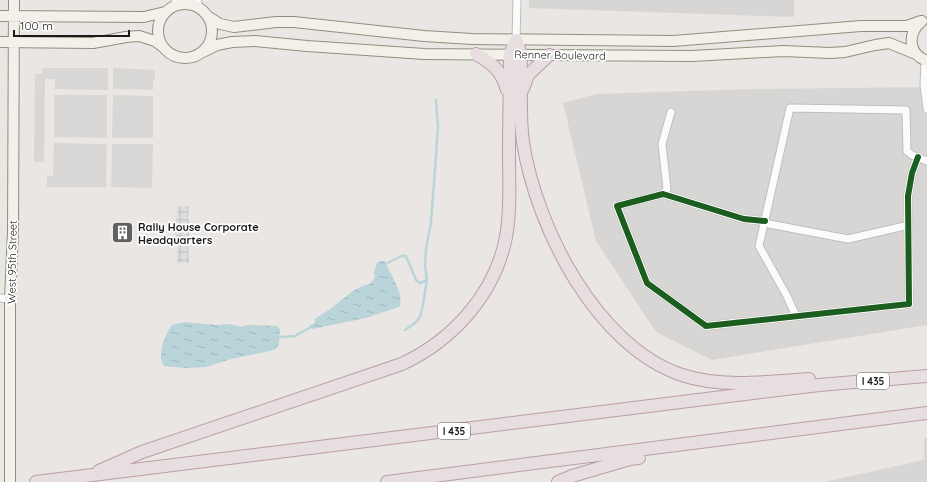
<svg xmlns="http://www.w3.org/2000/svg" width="927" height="482" viewBox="0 0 927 482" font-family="Quicksand,sans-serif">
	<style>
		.residential { fill: #d8d6d5 }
		.parking { fill: #d9d7d6 }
		.plaza { fill: url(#plaza-grid) }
		.water { fill: url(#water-ripples) }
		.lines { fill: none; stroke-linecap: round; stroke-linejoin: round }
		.stream { stroke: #b9d5d9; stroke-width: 2.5 }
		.minor-casing { stroke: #c0bebd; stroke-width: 9 }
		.secondary-casing { stroke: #908f7e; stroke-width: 12 }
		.motorway-casing { stroke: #bb9da8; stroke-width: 14 }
		.minor { stroke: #fcfbfb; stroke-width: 7 }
		.secondary { stroke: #f2f0e9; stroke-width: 10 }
		.motorway { stroke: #e7dee0; stroke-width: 12 }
		.cycleway-casing { stroke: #fff; stroke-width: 8 }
		.cycleway { stroke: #1b5e20; stroke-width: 6 }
		.labels { text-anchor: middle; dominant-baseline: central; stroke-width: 3.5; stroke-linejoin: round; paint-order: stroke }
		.shield { fill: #fff; stroke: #5f5f5f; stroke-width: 1 }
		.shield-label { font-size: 10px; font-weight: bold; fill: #1a1a1a }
		.street-label { font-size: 11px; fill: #1a1a1a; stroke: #fff }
		.poi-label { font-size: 11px; font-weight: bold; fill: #1a1a1a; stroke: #fff; text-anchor: start }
	</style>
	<defs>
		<pattern id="plaza-grid" width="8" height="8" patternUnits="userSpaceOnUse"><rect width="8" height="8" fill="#dedde2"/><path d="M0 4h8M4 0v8" fill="none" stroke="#bebdc1"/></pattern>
		<pattern id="water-ripples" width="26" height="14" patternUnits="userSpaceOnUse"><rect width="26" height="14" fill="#b9d5d9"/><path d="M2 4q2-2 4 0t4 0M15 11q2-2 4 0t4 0" fill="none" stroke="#9eb6ba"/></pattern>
	</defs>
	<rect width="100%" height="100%" fill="#e9e6e3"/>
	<path class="residential" d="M 529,0 L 794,0 L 794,17 L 529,8 Z
		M 927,87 L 927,325 L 712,360 L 656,332 L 596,241 L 563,103 L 596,94 L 753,89 Z
		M 924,438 L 927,438 L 927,482 L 824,482 L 924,460 Z"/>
	<path class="parking" d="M 42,68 L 108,68 L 108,90 L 55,89 L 55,79 L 45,79 L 44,162 L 34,162 L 35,74 L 42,74 Z
		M 113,68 L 155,70 L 155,80 L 153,80 L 153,90 L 113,89 Z
		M 54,95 L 107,95 L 107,138 L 54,137 Z
		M 113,95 L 153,96 L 153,138 L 112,138 Z
		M 54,143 L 107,144 L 106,187 L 47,187 L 47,176 L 53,176 Z
		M 112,144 L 153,144 L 152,188 L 111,187 Z"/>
	<path class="plaza" d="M 177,206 L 189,206 L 188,218 L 191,228 L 188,238 L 189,263 L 177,263 L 177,240 L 174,231 L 171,231 L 171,225 L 174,225 L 177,216 Z"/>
	<path class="water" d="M 381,261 L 385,261 C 389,273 406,295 399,307 L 366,318 L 312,329 L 310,325 L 315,323 L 315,319 L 319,316 C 333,309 344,296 358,288 C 365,284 371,286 375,277 L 374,272 L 377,263 Z
		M 185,322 L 216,325 L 230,324 L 241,327 L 249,325 L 277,326 L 280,329 L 279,345 L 274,350 L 231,359 L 206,367 L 186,368 L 164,366 C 156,358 165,334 172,325 Z"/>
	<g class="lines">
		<path class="stream" d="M 386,264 L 401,256 L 406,256 L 416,280 L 420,283 L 427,280
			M 405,330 L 415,323 L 420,317 L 423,305 L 427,279 L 425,267 L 426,248 L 431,223 L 438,127 L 436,100
			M 280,337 L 295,336 L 311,327"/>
		<defs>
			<path id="minor" d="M 197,0 L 199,7
				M 174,5 L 176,0
				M 516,40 L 517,0
				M 925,61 L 924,85 L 927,109
				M 663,194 L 667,189 L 662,144 L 671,112
				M 765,221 L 744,219 L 663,194 L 617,206 L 647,283 L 706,326 L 909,304 L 908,196 L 912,173 L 918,157
				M 764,223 L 848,239 L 909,225
				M 0,298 L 10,299
				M 796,316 L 787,296 L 759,246 L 790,108 L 906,110 L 907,151 L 912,155 L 927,161"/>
			<path id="secondary" d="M158 31a27 27 0 1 1 54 0a27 27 0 1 1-54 0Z
				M 0,16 L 144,17 L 165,12
				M 209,17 L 220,24 L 234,27 L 276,22 L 294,22 L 424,36 L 472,39 L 673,41 L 861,26 L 907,26 L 921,21
				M 922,21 C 907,33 908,54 927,61
				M 0,42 L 93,43 L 126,37 L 139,36 L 155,41 L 163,47
				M 203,52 L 217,45 L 232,42 L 255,41 L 307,46 L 424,54 L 692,56 L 783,51 L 830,53 L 845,52 L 875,45 L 889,43 L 916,54
				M 10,482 L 10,299 L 13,232 L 14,0"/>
			<path id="motorway" d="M 516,40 C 517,44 520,49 520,54 C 521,62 521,71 521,79 C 521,100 520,121 523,142 C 536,227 596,346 682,375 C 720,388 769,382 809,379
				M 476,54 C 493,64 501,70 507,90
				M 523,89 L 528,75 L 549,55
				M 99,471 L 142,452 L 402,364 C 453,340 495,294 506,237 C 511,210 509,182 509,155 C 509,121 510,88 510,54 L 516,40
				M 36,482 L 819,385 L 927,376
				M 387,482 L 927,413
				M 558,482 L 572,476 L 630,459 L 639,458"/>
		</defs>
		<use href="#minor" class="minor-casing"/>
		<use href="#secondary" class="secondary-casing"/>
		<use href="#motorway" class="motorway-casing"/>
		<use href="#minor" class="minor"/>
		<use href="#secondary" class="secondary"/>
		<use href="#motorway" class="motorway"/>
		<defs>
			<path id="cycleway" d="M 765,221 L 744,219 L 663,194 L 617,206 L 647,283 L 706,326 L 909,304 L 908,196 L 912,173 L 918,157"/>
		</defs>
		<use href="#cycleway" class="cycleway-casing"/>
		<use href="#cycleway" class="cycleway"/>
	</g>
	<defs>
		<symbol id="building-square" viewBox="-11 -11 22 22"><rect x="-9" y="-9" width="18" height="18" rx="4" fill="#626160" stroke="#fff"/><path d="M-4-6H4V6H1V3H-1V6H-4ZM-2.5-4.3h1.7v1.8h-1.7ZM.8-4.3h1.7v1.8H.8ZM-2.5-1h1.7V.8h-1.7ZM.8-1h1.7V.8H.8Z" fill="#fff"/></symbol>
	</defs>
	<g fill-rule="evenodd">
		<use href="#building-square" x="110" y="220" width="25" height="25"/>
	</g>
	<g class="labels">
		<g class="shield">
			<rect x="857" y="373" width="32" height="16" rx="3"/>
			<rect x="438" y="423" width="32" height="16" rx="3"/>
		</g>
		<g class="shield-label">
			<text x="873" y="381">I 435</text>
			<text x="454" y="431">I 435</text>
		</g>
		<g class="street-label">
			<text transform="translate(560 55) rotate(1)">Renner Boulevard</text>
			<text transform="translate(12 262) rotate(-89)">West 95th Street</text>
		</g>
		<g class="poi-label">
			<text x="138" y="227">Rally House Corporate<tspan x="138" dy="13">Headquarters</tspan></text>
		</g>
	</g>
	<path d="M14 30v6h115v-6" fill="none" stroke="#1a1a1a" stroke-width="2"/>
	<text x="20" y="30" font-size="12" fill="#1a1a1a" stroke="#ffffff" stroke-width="3" paint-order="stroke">100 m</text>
</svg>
